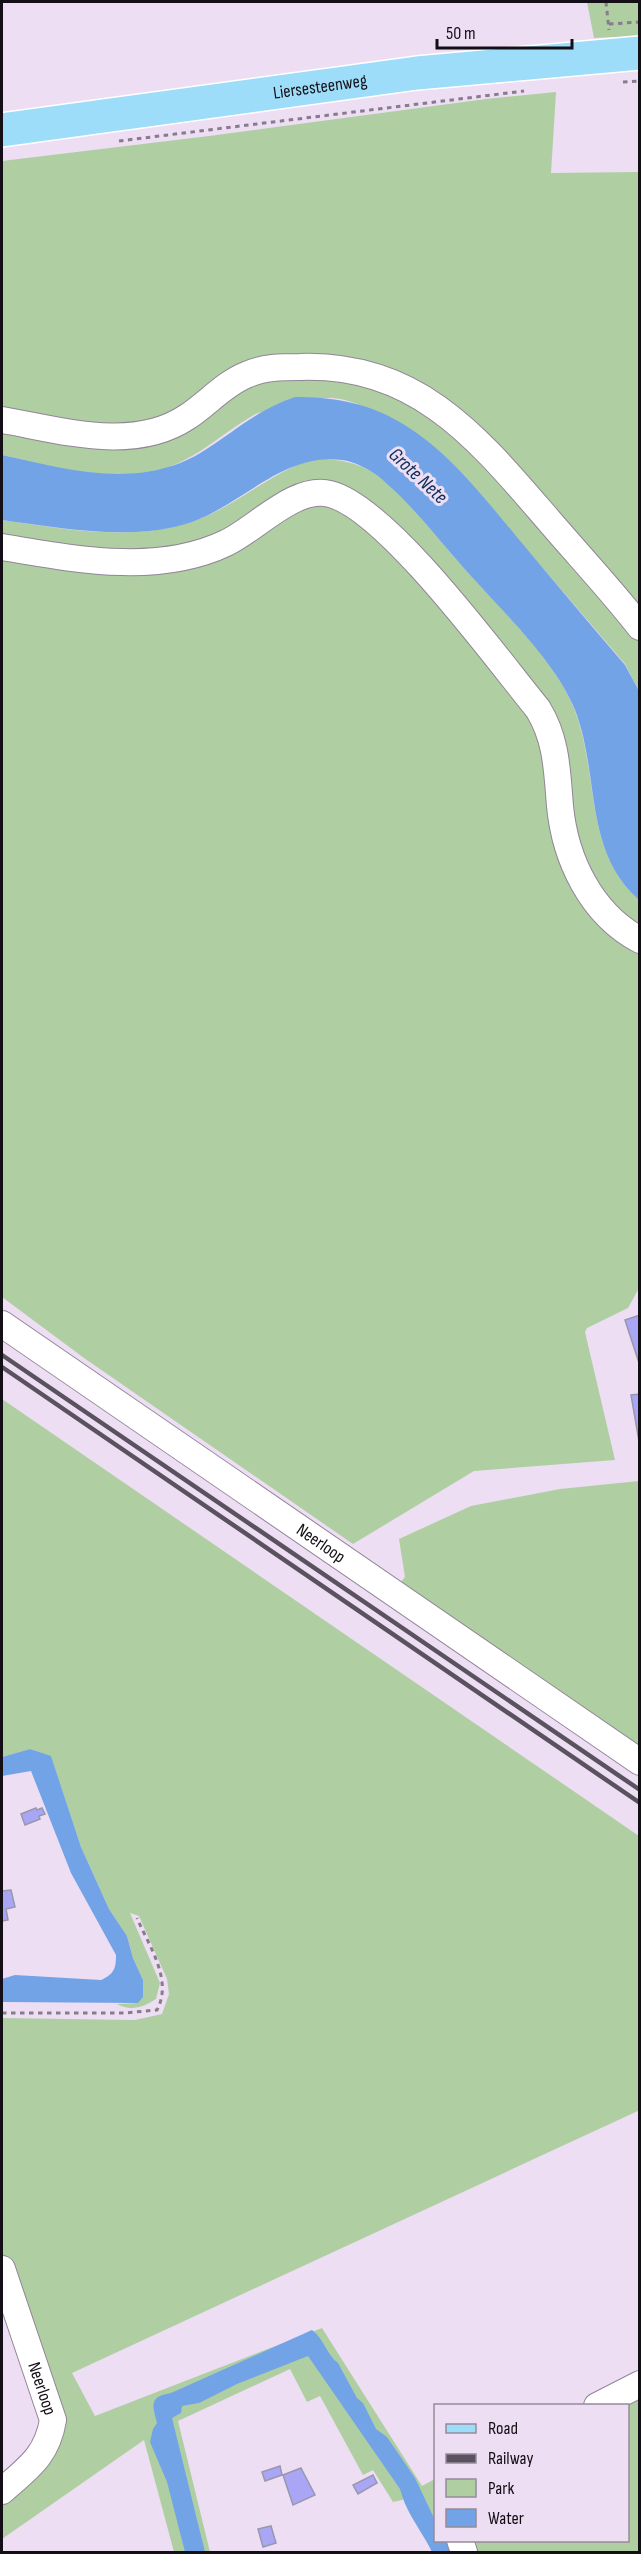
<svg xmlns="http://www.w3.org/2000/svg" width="641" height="2554" viewBox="0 0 641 2554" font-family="'Sofia Sans Condensed',sans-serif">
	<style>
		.green { fill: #afcfa2 }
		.water { fill: #72a3e7 }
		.building { fill: #aaa6f6; stroke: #9797ad; stroke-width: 1.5 }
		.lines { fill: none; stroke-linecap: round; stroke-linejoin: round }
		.minor-casing { stroke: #928598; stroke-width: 28 }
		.major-casing { stroke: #fff; stroke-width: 36 }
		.path { stroke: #877c8b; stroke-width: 3; stroke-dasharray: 4.5 4.5; stroke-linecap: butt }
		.minor { stroke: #fff; stroke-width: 26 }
		.major { stroke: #9eddf9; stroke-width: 33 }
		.rail { stroke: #5a525e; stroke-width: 4.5 }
		.labels { text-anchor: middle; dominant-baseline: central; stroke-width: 6; stroke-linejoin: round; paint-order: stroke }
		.street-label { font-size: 18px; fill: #140f16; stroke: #eddef3 }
		.water-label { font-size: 20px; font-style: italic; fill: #0e2e59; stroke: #eddef3 }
	</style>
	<rect width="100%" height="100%" fill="#eddef3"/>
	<path class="green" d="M 587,2 L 639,2 L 639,36 L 594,38 Z
		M 556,92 L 551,173 L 639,172 L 639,691 L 625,664 L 469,482 C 439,452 375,401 332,398 C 318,397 301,404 287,407 C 276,410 261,410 252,416 C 217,437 195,461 154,472 C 106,484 49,466 2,455 L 2,161 L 209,136 L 486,99 Z
		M 313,459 C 339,458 364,463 385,481 C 411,503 433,533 455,558 C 491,599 557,661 575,711 C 599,774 584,852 639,900 L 639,1288 L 628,1308 L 587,1328 L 585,1332 L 615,1460 L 474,1471 L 353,1544 L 84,1358 L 2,1297 L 2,520 C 70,530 148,545 213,513 C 247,496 276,471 313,459 Z
		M 2,1399 L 639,1836 L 640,2110 L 72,2373 L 95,2416 L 322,2328 L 422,2486 L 435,2479 L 435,2520 L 420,2490 L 402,2500 L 393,2502 L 373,2470 L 363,2475 L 320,2396 L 307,2402 L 290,2369 L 178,2421 L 210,2552 L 174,2552 L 144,2440 L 2,2539 L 2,2501 L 60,2435 L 2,2275 L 2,2018 L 135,2020 L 162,2014 L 169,1994 L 167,1979 L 139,1916 L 130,1913 L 160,1983 L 156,1999 C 144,2007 131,2012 117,2004 L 138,2003 L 143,1980 L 133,1958 L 127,1936 L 109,1909 L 81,1847 L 51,1757 L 30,1749 L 2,1757 Z
		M 639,1481 L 639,1757 L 396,1588 L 405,1577 L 399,1539 L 471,1506 L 560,1489 Z
		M 639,2392 L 639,2552 L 472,2552 L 467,2541 L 628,2540 L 628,2406 L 613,2405 Z"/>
	<path class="water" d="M 295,397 C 331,397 364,402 396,420 C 444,446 481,494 516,536 C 552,579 588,622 625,665 L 639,691 L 639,900 C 583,851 600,774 575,710 C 555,660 498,607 462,566 C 437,538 414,507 385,482 C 375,472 355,461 341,460 C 284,453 242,504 192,522 C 135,542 60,528 2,520 L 2,455 C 70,470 142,491 205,450 C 237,430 257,410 295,397 Z
		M 30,1749 L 51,1756 L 81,1847 L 109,1909 L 127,1936 L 133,1958 L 143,1980 L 143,1997 L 138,2003 L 2,2002 L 2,1979 L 15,1975 L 101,1980 C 114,1974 116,1969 116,1955 L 71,1873 L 31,1771 L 2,1776 L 2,1757 Z
		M 312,2330 C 324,2339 327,2355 338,2363 L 357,2398 L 363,2403 L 376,2429 L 387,2437 L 415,2478 L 435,2520 L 436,2540 L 446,2541 L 452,2552 L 432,2552 C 422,2531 406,2513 400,2489 L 308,2356 L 237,2384 L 199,2403 L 182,2406 L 181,2413 L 172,2418 L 205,2552 L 185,2552 L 167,2482 L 150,2442 L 153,2429 L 157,2423 C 152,2404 149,2397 171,2393 Z"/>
	<path class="building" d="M 640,1315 L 640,1366 L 625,1320 Z
		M 640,1394 L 640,1447 L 631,1395 Z
		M 36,1808 L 37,1810 L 42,1808 L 45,1814 L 39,1816 L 40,1819 L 25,1825 L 21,1814 Z
		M 11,1890 L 15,1907 L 6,1909 L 8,1920 L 2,1921 L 2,1891 Z
		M 280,2466 L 282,2475 L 265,2481 L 262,2472 Z
		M 301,2468 L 315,2495 L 293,2505 L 283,2475 Z
		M 373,2475 L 377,2483 L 358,2494 L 353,2485 Z
		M 271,2526 L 276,2543 L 263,2547 L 258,2529 Z"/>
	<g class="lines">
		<defs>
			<g id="minor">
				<path d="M 2,420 C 61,430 133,453 187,417 C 207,404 224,384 246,375 C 263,367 282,367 300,367 C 420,363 480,441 551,523 C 581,558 612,591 640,627"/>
				<path d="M 2,547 C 74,559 157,576 226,543 C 256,529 295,485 330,494 C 387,508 497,659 538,709 C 557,740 557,771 560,806 C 565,859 591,914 640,940"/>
				<path id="s1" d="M 2,1324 L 640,1762"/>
				<path id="s2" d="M 2,2269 L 53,2420 C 47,2456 28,2468 2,2491"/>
				<path d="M 597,2406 L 640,2384"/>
				<path d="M 460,2540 L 464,2552"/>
			</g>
			<g id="major">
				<path id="s3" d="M 2,130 L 417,73 L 640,53"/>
			</g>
		</defs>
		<use href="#minor" class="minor-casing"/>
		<use href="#major" class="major-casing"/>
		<path class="path" d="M 606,2 L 609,30
			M 609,24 L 640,22
			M 623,82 L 640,81
			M 119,141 L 524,91
			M 2,2013 L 124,2013 L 157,2010 C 173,1980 149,1946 137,1918"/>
		<use href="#minor" class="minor"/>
		<use href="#major" class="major"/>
		<path class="rail" d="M 2,1355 L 640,1790
			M 2,1367 L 640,1803"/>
	</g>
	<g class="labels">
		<g class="street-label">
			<text stroke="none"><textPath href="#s3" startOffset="321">Liersesteenweg</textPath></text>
			<text stroke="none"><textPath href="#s1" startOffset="387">Neerloop</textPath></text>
			<text stroke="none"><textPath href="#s2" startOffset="126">Neerloop</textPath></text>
		</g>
		<g class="water-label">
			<text transform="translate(418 476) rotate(43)">Grote Nete</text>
		</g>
	</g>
	<rect width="641" height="2554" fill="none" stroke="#140f16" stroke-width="6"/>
	<rect x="434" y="2404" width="195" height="138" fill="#eddef3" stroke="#968b9b" stroke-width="1.5"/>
	<rect x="446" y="2424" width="30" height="9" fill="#9eddf9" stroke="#968b9b" stroke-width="1.5"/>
	<text x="488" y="2434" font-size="18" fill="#140f16">Road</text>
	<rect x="446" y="2454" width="30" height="9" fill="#5a525e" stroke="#968b9b" stroke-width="1.5"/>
	<text x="488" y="2464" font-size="18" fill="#140f16">Railway</text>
	<rect x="446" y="2479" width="30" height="18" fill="#afcfa2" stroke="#968b9b" stroke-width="1.5"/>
	<text x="488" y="2494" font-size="18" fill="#140f16">Park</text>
	<rect x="446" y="2509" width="30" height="18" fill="#72a3e7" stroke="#968b9b" stroke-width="1.5"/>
	<text x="488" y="2524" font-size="18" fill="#140f16">Water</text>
	<path d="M437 39v9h135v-9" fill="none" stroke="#140f16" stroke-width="3"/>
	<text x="446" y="39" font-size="18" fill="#140f16" stroke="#eddef3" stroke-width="4.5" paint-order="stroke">50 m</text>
</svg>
